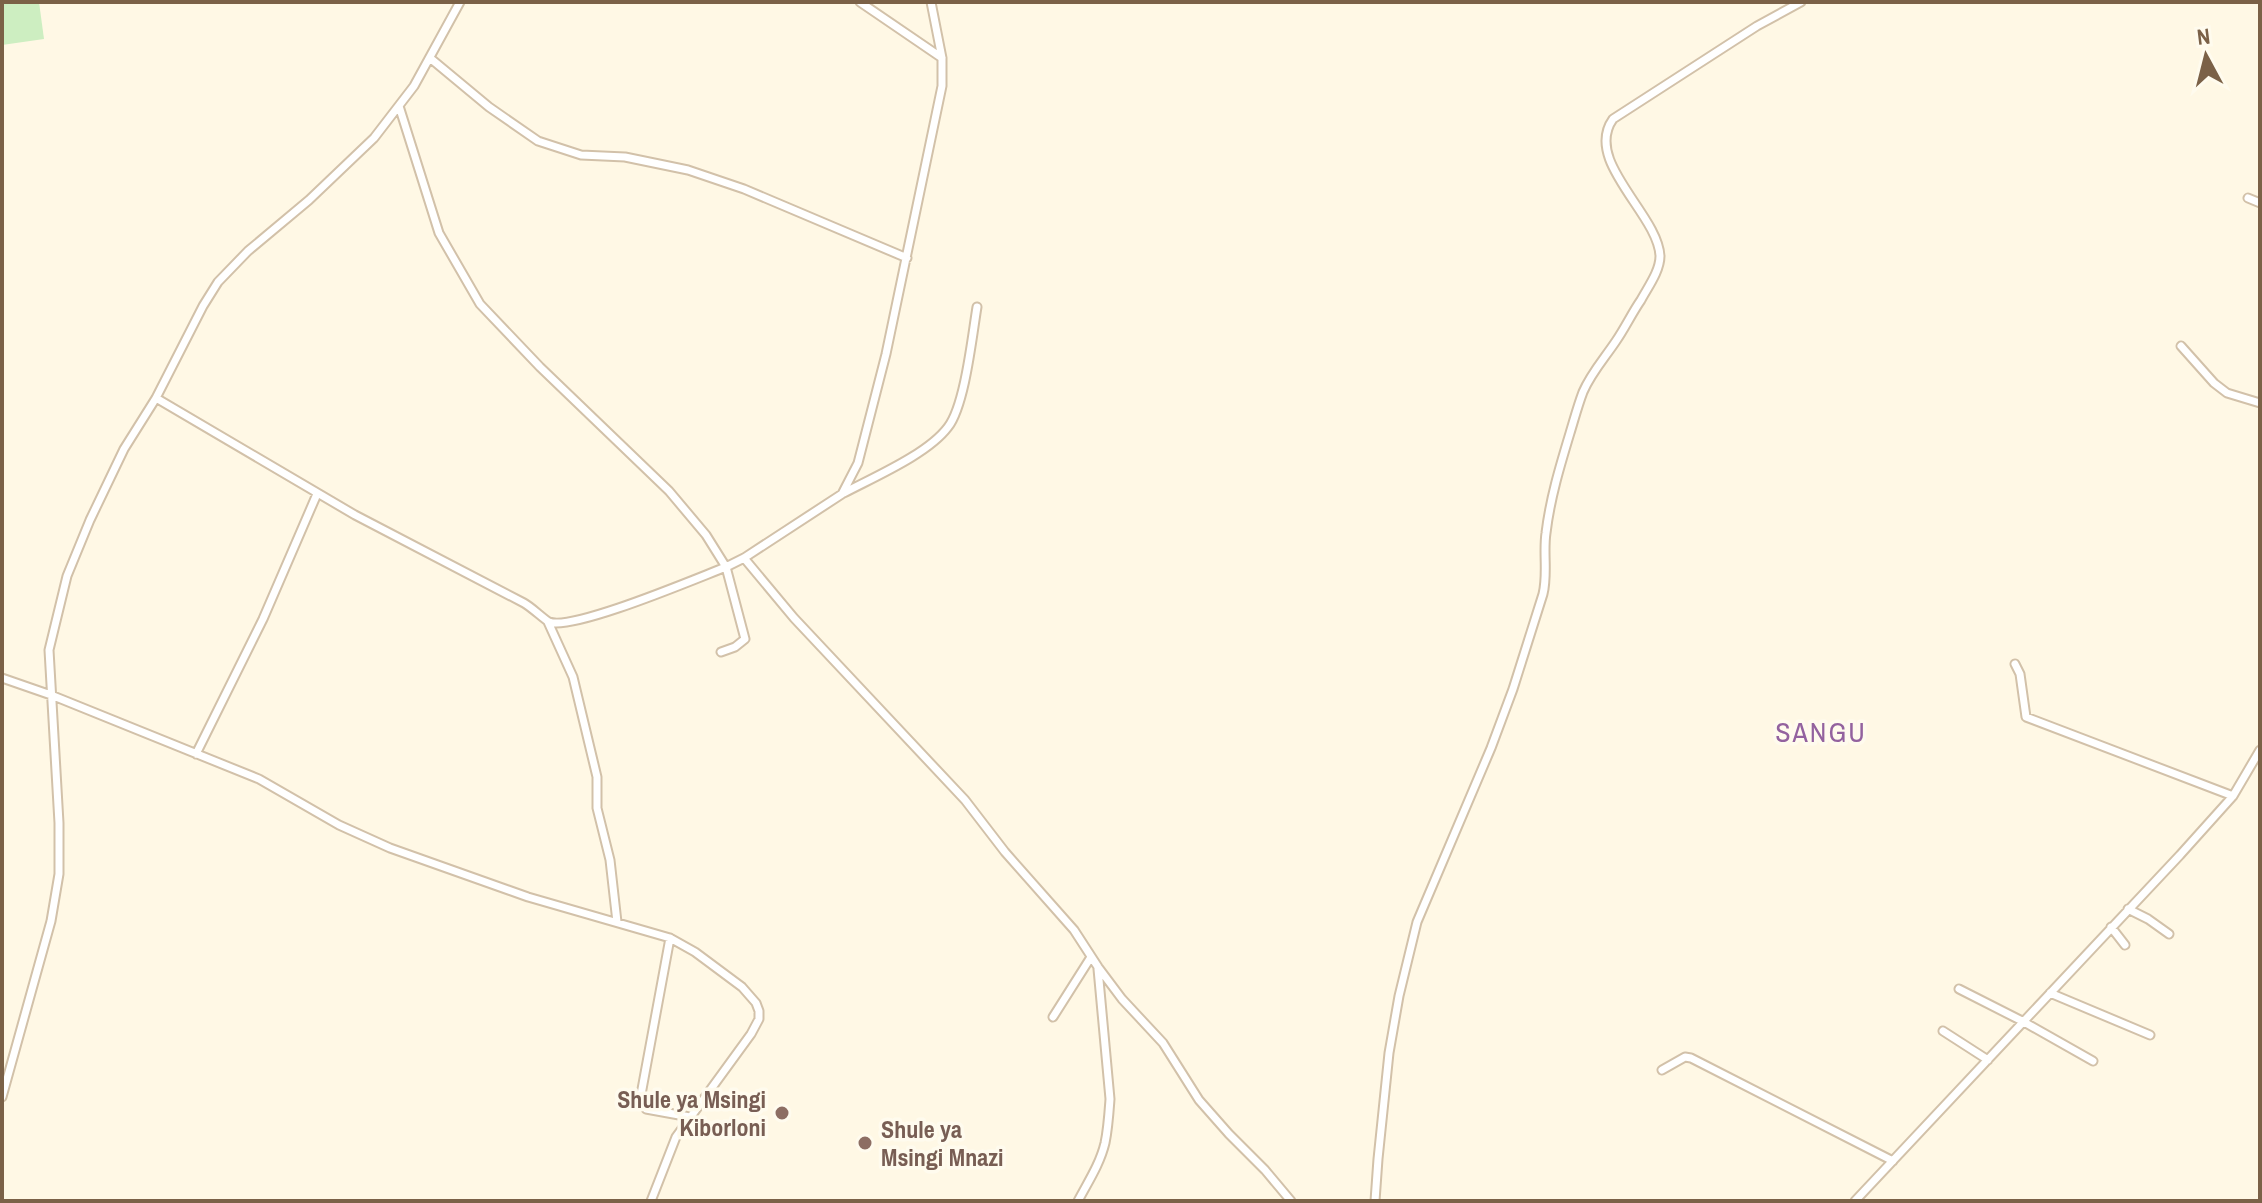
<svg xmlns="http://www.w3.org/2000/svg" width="2262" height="1203" viewBox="0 0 2262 1203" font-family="'Archivo Narrow',sans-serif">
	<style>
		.green { fill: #cdeec1 }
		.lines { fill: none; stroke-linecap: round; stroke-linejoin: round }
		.minor-casing { stroke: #d2c1a9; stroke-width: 11 }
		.minor { stroke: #fff; stroke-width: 7 }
		.education-dot { fill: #8d6e63; stroke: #fffbee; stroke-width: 3 }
		.labels { text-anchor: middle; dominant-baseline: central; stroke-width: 7; stroke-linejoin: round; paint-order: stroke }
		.education-label { font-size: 24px; font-weight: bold; fill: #785e54; stroke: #fffbee; text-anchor: end }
		.quarter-label { font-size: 28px; letter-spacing: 2px; fill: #93629f; stroke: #fffbee }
	</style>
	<rect width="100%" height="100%" fill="#fff8e5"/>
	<path class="green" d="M 2,2 L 39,2 L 44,39 L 2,45 Z"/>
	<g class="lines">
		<defs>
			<path id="minor" d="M 860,2 L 942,58
				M 430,58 L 489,107 L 538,141 L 581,155 L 625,157 L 688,170 L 744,189 L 907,258
				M 399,106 L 439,233 L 480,304 L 540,367 L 669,491 L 706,535 L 726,567 L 745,639 L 735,647 L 721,652
				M 2248,198 L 2260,203
				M 2181,346 L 2214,383 L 2227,393 L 2260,403
				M 156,398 L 355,515 L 524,603 C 530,606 545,620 549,622 C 573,631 697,578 726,567 L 744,558 L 842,494 L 858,463 L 886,354 L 942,86 L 942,58 L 931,2
				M 844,493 C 874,477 928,454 948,427 C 965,405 972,337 977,307
				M 744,558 L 794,618 L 965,800 L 1005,852 L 1074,930 L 1098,967 L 1122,999 L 1163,1043 L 1199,1100 L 1229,1134 L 1265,1170 L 1291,1201
				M 548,622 L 573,677 L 597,777 L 597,808 L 610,860 L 617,922
				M 2015,664 L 2020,674 L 2026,717 L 2233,796
				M 2,678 L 51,695 L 259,779 L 339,825 L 390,848 L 528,897 L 670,938 L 695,952 L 742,987 L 756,1003 L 759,1011 L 759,1019 L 751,1034 L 676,1137 L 651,1201
				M 196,754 L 263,619 L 317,494
				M 2128,909 L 2148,919 L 2169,934
				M 2111,927 L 2125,945
				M 670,938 L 640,1100 L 646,1109 L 690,1117
				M 1959,989 L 2024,1022 L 2093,1061
				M 2050,993 L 2150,1035
				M 1053,1017 L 1091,957
				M 1943,1031 L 1988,1060
				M 1662,1070 L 1685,1057 L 1691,1058 L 1893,1161
				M 2,1097 L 51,921 L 59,874 L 59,823 L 49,650 L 67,576 L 90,520 L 124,449 L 156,398 L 203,306 L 218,282 L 248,251 L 309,200 L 374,138 L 414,86 L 460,2
				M 1078,1201 C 1088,1182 1100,1164 1105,1143 C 1108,1129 1109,1113 1110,1099 L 1098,969
				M 1375,1201 L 1378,1159 L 1389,1053 L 1399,996 L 1417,922 L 1491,748 L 1513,689 L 1543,594 C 1548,574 1543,553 1546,533 C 1550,499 1560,466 1570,433 C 1574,420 1578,405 1583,392 C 1591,373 1604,359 1616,341 C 1625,328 1632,313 1641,300 C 1648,287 1660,271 1660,256 C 1658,214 1583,161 1613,119 L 1757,26 L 1801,2
				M 1855,1201 L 2180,855 L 2233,796 L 2260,750"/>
		</defs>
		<use href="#minor" class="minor-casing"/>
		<use href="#minor" class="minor"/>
	</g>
	<g class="education-dot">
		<circle cx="782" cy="1113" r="8"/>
		<circle cx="865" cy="1143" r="8"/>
	</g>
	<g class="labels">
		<g class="education-label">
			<text x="766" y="1099">Shule ya Msingi<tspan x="766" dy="28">Kiborloni</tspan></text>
			<text x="881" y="1129" text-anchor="start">Shule ya<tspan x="881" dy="28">Msingi Mnazi</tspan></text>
		</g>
		<g class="quarter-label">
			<text x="1821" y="732">SANGU</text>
		</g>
	</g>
	<rect width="2262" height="1203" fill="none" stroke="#7b6147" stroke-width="8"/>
	<g transform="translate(2206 56) rotate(353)" stroke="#fffbee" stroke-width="6" paint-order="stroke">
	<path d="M0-6L14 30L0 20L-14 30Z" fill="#7b6147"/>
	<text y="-12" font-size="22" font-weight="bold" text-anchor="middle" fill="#7b6147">N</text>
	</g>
</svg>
